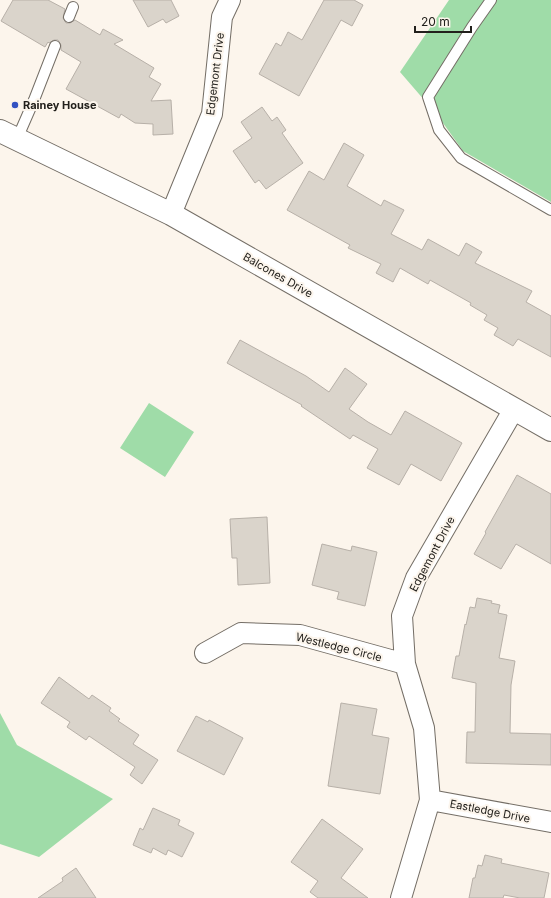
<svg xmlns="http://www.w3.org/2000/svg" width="551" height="898" viewBox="0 0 551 898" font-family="Inter,sans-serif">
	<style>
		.green { fill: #9fdca8 }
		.building { fill: #dad4cb; stroke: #b7b0a8 }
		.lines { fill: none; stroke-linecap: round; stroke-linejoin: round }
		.lane-casing { stroke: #746e66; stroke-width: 12 }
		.street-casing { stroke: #746e66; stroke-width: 22 }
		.secondary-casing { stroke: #746e66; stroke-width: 24 }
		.lane { stroke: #fff; stroke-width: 10 }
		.street { stroke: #fff; stroke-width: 20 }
		.secondary { stroke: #fff; stroke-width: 22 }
		.poi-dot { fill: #3251c2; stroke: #fcf5ec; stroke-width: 1.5 }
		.labels { text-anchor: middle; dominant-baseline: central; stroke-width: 4; stroke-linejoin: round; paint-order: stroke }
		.street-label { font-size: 11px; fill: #22201c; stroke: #fcf5ec }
		.poi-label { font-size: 11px; font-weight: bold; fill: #22201c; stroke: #fcf5ec; text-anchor: start }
	</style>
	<rect width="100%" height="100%" fill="#fcf5ec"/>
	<path class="green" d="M 449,0 L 551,0 L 551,202 L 463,151 L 438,116 L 400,72 Z
		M 149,403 L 194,432 L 165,477 L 120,448 Z
		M 0,713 L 17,745 L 113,799 L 39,857 L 0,844 Z"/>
	<path class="building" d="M 13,0 L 48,0 L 65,9 L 63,18 L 66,23 L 70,23 L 75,20 L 100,35 L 103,29 L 123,40 L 114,44 L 154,68 L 149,77 L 161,84 L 151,101 L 171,100 L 173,134 L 153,135 L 153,124 L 135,123 L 121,114 L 119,118 L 66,89 L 81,62 L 61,50 L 61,45 L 58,40 L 54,40 L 49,43 L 48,42 L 45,47 L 1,21 Z
		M 133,0 L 171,0 L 179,16 L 166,23 L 163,19 L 148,27 Z
		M 324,0 L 354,0 L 363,5 L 352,26 L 341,20 L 299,96 L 259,74 L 276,43 L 281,46 L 288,32 L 302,40 Z
		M 262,107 L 272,121 L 277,117 L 286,130 L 282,133 L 303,163 L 266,189 L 259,180 L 255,183 L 233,151 L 252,138 L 241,122 Z
		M 344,143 L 364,155 L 347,186 L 381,206 L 384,200 L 404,210 L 391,234 L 422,250 L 428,239 L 459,256 L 466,243 L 482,252 L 475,263 L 532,291 L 526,302 L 551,316 L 551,357 L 518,339 L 513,346 L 494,335 L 498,328 L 484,320 L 487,315 L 470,305 L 471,303 L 430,280 L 428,284 L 400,268 L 393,282 L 376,273 L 381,264 L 348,248 L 350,245 L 287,210 L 309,171 L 324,180 Z
		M 240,340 L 306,376 L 329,392 L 345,368 L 367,384 L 349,409 L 368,422 L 391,435 L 405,411 L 462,443 L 441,481 L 411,464 L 399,485 L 367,468 L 378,449 L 353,435 L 350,439 L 301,406 L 302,405 L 227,363 Z
		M 517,475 L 551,494 L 551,564 L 516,544 L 501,569 L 474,554 L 486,533 L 485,532 Z
		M 267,517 L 270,583 L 238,585 L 237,558 L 232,558 L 230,519 Z
		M 322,544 L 351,551 L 352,546 L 377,552 L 365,606 L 337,599 L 339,592 L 312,585 Z
		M 477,598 L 492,601 L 491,603 L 500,605 L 498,613 L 507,615 L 499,658 L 515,661 L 511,685 L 510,733 L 551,734 L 551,765 L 466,763 L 467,732 L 475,732 L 476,683 L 452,678 L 456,656 L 459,656 L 465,624 L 466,625 L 470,607 L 475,608 Z
		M 59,677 L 89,699 L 92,695 L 111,708 L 109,711 L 120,719 L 118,721 L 139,735 L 133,744 L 158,760 L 142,784 L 130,775 L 135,767 L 89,736 L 86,740 L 67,727 L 70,722 L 41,703 Z
		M 341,703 L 377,709 L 372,735 L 389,738 L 380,794 L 328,786 Z
		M 196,716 L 208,722 L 209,720 L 243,738 L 224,775 L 177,751 Z
		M 153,808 L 180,820 L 178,825 L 194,833 L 182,857 L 168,850 L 166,855 L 153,848 L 151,853 L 133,845 L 140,828 L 143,830 Z
		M 322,819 L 363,849 L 341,878 L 368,898 L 318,898 L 310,892 L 318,881 L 291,862 Z
		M 485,855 L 502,859 L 501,863 L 549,873 L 544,898 L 520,898 L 504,895 L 503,898 L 469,898 L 473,878 L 475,878 L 478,865 L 482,866 Z
		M 76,868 L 96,898 L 38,898 L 63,881 L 62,878 Z"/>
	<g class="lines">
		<defs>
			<path id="lane" d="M 491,0 L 472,27 L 428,97 L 439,130 L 461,158 L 551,210
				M 69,17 L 73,7
				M 17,139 L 34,100 L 55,46"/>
			<path id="street" d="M 171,214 L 212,114 L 222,17 L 230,0
				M 205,653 L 241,633 L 300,635 L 405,664
				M 430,800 L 551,822
				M 401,898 L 430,800 L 424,728 L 405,664 L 402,616 L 416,578 L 514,409"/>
			<path id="secondary" d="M 0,131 L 171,214 L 551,430"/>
		</defs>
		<use href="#lane" class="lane-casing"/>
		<use href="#street" class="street-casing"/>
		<use href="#secondary" class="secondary-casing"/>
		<use href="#lane" class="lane"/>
		<use href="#street" class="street"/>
		<use href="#secondary" class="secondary"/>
	</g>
	<circle class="poi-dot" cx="15" cy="105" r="4"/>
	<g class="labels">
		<g class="street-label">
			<text transform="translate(215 74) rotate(-83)">Edgemont Drive</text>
			<text transform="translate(278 275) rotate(30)">Balcones Drive</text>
			<text transform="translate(432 554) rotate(-62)">Edgemont Drive</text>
			<text transform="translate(339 647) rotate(14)">Westledge Circle</text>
			<text transform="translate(490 811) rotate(11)">Eastledge Drive</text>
		</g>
		<g class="poi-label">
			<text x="23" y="105">Rainey House</text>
		</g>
	</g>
	<path d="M415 26v6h56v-6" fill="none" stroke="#22201c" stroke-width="2"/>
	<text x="421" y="26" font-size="12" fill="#22201c" stroke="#fcf5ec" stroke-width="3" paint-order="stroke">20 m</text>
</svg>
